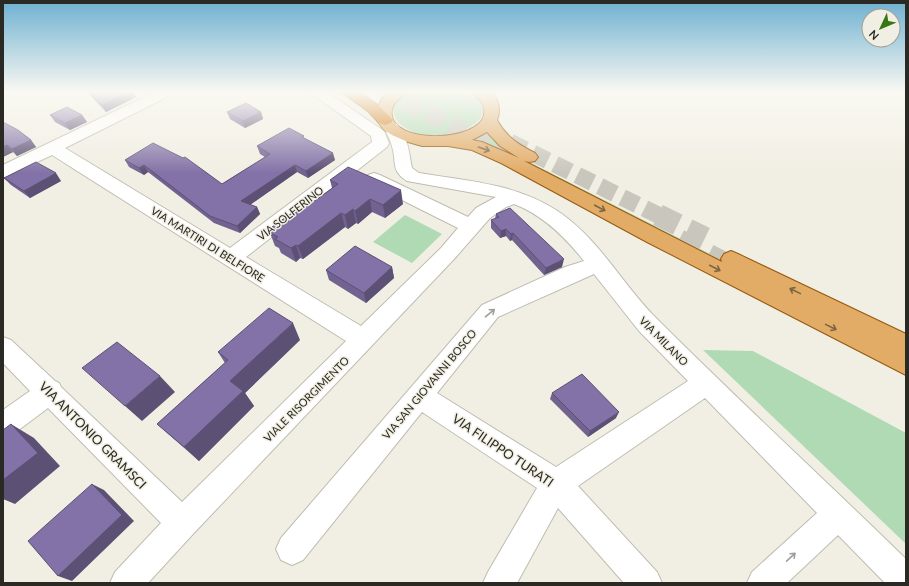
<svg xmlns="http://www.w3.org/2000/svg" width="909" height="586" viewBox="0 0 909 586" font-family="Lato,sans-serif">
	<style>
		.green { fill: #afdab3 }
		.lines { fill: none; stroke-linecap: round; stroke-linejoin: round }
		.highway-tunnel-far1 { stroke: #c9c7bd; stroke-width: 17; stroke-dasharray: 17 8; stroke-linecap: butt }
		.highway-tunnel { stroke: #c9c7bd; stroke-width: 22; stroke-dasharray: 22 11; stroke-linecap: butt }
		.minor-casing { stroke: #bfbdb1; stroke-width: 2 }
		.major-casing { stroke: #95590d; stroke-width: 2 }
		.highway-casing { stroke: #95590d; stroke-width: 2 }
		.minor { fill: #fff; fill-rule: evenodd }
		.major { fill: #e2ab66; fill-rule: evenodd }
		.highway { fill: #cf7300; fill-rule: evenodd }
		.wall { fill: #716290 }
		.shaded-wall { fill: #5c5075 }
		.building { fill: #8372a7; stroke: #5c5075 }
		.oneway { stroke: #7d6442 }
		.oneway2 { stroke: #9f9f9c }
		.labels { text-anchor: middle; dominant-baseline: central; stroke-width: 3; stroke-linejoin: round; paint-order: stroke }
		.street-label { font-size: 11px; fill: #2a2924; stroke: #f1efe3 }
		.near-street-label { font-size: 13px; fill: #2a2924; stroke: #f1efe3 }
	</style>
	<rect width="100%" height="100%" fill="#f1efe3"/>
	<path class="green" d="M 412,91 C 426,91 452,89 464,91 C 469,92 474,96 477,99 C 497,118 462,133 448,135 C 435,136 420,136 409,130 C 386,119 390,99 412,91 Z
		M 488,134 L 500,146 L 539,167 L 844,322 L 474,141 Z
		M 405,215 L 442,234 L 412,263 L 373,242 Z
		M 703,350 L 753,351 L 906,433 L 906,544 Z"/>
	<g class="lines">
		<path class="highway-tunnel-far1" d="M 383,91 L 521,161
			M 510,142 L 660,216"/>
		<path class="highway-tunnel" d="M 658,215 L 705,238
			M 679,240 L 748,275"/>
		<defs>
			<path id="minor" d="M 149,91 L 165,91 L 167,95 L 165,98 L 65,148 L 230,248 L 372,142 L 371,136 L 308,91 L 325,91 L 384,131 L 389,143 L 387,147 L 246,257 L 361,326 L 441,248 L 458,228 L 368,183 L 365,179 L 368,175 L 374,173 L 380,175 L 468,217 L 476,208 L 496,197 L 407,181 C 392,171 396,165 393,150 C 391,142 388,134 383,127 L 385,124 L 391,122 L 397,124 C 409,141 408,148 412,168 L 419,173 C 466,181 514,183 556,210 C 598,237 622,284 656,318 C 738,400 823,478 906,559 L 906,583 L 885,583 L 838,535 L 787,583 L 747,583 L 752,572 L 817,513 L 705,398 L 578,486 L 657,572 L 662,583 L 624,583 L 558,508 L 517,583 L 483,583 L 488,572 L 537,488 L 422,412 L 303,560 L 292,565 L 281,560 L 276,549 L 281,538 L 482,305 L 565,267 L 584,261 C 565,237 543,215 514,204 L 506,207 L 490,218 L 455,258 L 193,534 L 148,583 L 110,583 L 115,572 L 161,523 L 48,408 L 12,435 L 3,439 L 3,410 L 30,391 L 3,363 L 3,337 L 11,340 L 55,381 L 59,383 L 61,387 L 182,502 L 346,341 L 52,155 L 3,178 L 3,165 L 151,94 ZM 594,274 L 639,331 L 688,381 L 556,467 L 437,393 L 498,317 Z"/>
			<path id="major" d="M 390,91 L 407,91 C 402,98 393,101 392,110 C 385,148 498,143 483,105 C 481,99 474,96 471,91 C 476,91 483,90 488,91 C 499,95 501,111 497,120 C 506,137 519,145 535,153 L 538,157 L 535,161 L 529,162 L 524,161 L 722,262 L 721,259 L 724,254 L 731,251 L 738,254 L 906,334 L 906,375 L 647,242 L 501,163 L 472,150 L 448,146 L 422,146 L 408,142 L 392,135 L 384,130 L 378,122 L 376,112 L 380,102 ZM 487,132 L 500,146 L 519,158 L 482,142 L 472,140 Z"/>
			<path id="highway" d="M 340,91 L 358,91 L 379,106 L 393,120 L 391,123 L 385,125 L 379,123 L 369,112 Z"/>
		</defs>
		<use href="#minor" class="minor-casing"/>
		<use href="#major" class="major-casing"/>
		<use href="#highway" class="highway-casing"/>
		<use href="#minor" class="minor"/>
		<use href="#major" class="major"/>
		<use href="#highway" class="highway"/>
	</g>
	<path class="wall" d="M 86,91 L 133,91 L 136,97 L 106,112 Z
		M 227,112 L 261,112 L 263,119 L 245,128 L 230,119 Z
		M 50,115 L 82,115 L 87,122 L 70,130 L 55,122 Z
		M 3,122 L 31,140 L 36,147 L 17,156 L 13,152 L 3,157 Z
		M 304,138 L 335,160 L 308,178 L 297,172 L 250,205 L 257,207 L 260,214 L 240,233 L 214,223 L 148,172 L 144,175 L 129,167 L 125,160 L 222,184 L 265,157 L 260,154 L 257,146 Z
		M 4,178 L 61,181 L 30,198 L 11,185 Z
		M 330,180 L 403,204 L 385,218 L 372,212 L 358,224 L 356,223 L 348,229 L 345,227 L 303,259 L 300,258 L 296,262 L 281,253 L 279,248 L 275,246 L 270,233 L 273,230 L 272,227 L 309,205 L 332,188 Z
		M 496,214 L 562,267 L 544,275 L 512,240 L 510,241 L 506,236 L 500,238 L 491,228 L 491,220 L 495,219 Z
		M 392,267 L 394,278 L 366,303 L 329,280 L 326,270 Z
		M 300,340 L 245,393 L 254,406 L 199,461 L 157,424 L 225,363 L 218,352 Z
		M 552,393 L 616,418 L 588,437 L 550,399 Z"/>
	<path class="shaded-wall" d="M 130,91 L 133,91 L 136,97 L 106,112 L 102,105 Z
		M 261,112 L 263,119 L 245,128 L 243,121 Z
		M 82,115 L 87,122 L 70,130 L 65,123 Z
		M 31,140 L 36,147 L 17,156 L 12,149 Z
		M 7,145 L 13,152 L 3,157 L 3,147 Z
		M 333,153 L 335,160 L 308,178 L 306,171 Z
		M 144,165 L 148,172 L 144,175 L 139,168 Z
		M 295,165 L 297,172 L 244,209 L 241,201 Z
		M 56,173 L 61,181 L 30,198 L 24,191 Z
		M 401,190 L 403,204 L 385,218 L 383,205 Z
		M 370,199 L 372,212 L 358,224 L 355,211 Z
		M 257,207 L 260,214 L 240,233 L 237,226 Z
		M 353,209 L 356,223 L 348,229 L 345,215 Z
		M 341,213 L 345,227 L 303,259 L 298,246 Z
		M 506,229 L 506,236 L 500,238 L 501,231 Z
		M 513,233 L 512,240 L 510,241 L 511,234 Z
		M 296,245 L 300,258 L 296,262 L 291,248 Z
		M 564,259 L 562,267 L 544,275 L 546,268 Z
		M 392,267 L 394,278 L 366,303 L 364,293 Z
		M 293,323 L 300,340 L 245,393 L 254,406 L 199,461 L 184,447 L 230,381 Z
		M 160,376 L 175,392 L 142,421 L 125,406 Z
		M 619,412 L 616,418 L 588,437 L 590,431 Z
		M 11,424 L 34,438 L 60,466 L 15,504 L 3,499 L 3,480 Z
		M 92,484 L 104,490 L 134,521 L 72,581 L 58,576 Z"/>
	<path class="building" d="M 89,91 L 130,91 L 102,105 Z
		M 246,103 L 261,112 L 243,121 L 227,112 Z
		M 67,107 L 82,115 L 65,123 L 50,115 Z
		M 3,122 L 18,130 L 31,140 L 12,149 L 7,145 L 3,147 Z
		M 289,128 L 304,136 L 302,137 L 333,153 L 306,171 L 295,165 L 241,201 L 257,207 L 237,226 L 210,216 L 144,165 L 139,168 L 125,160 L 153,143 L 183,158 L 185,157 L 222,184 L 270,154 L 257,146 Z
		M 36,162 L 56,173 L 24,191 L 4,178 Z
		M 348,167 L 401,190 L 383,205 L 370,199 L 355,211 L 353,209 L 345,215 L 341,213 L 298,246 L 296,245 L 291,248 L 275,239 L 278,237 L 270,233 L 275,229 L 272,227 L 306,203 L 309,205 L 338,184 L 330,180 Z
		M 510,208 L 564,259 L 546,268 L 513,233 L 511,234 L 506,229 L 501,231 L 491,220 L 499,217 L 496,214 Z
		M 355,246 L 392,267 L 364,293 L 326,270 Z
		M 269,308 L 293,323 L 230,381 L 243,391 L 184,447 L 157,424 L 228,360 L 218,352 Z
		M 117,342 L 160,376 L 125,406 L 82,368 Z
		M 582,374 L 619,412 L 590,431 L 552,393 Z
		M 11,424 L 38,453 L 3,480 L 3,430 Z
		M 92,484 L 122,515 L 58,576 L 28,541 Z"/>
	<defs><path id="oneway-shaft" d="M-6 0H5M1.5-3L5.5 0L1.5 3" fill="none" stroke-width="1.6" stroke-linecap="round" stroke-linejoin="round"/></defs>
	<g class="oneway">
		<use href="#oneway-shaft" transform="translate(484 149) rotate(19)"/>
		<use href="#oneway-shaft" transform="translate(600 208) rotate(28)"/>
		<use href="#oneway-shaft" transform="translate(715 268) rotate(27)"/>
		<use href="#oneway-shaft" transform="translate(795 291) rotate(-154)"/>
		<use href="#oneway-shaft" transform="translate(831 327) rotate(26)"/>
	</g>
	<g class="oneway2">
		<use href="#oneway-shaft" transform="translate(490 313) rotate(-39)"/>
		<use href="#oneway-shaft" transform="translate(791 557) rotate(-43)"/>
	</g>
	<linearGradient id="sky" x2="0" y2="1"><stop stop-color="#6db0d1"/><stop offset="0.53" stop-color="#f9f8f2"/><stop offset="1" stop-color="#f9f8f2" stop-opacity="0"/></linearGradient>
	<rect width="909" height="173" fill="url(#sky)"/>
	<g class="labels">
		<g class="street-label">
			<text transform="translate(290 213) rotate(-38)">VIA SOLFERINO</text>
			<text transform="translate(208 244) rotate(32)">VIA MARTIRI DI BELFIORE</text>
			<text transform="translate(664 341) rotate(45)">VIA MILANO</text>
			<text transform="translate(429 384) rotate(-50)">VIA SAN GIOVANNI BOSCO</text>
			<text transform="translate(306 399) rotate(-45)">VIALE RISORGIMENTO</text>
		</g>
		<g class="near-street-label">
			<text transform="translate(93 435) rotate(45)">VIA ANTONIO GRAMSCI</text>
			<text transform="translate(503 450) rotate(34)">VIA FILIPPO TURATI</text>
		</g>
	</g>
	<rect width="909" height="586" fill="none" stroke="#2a2924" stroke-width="8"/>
	<g transform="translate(881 28) rotate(226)"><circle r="19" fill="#f1efe3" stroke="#a1a097"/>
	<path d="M0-3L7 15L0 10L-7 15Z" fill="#377714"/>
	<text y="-6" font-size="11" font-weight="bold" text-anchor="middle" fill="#2a2924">N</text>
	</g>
</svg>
